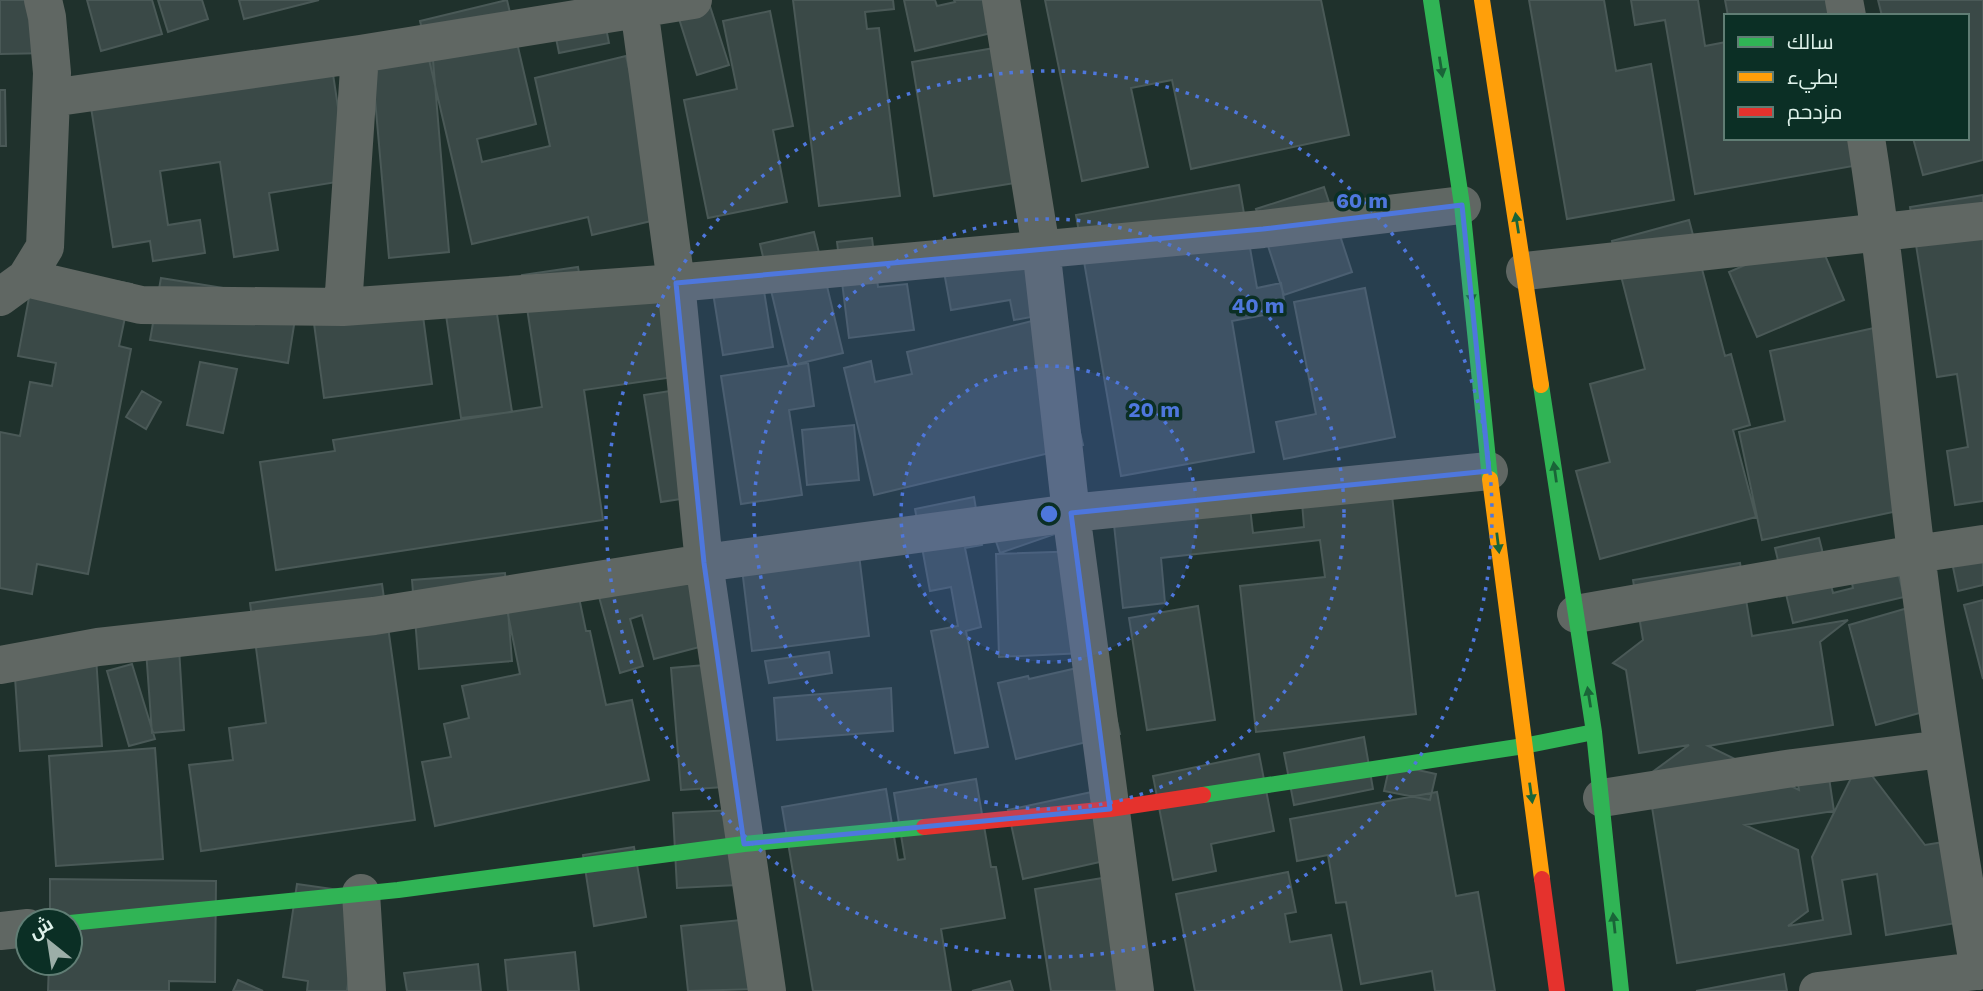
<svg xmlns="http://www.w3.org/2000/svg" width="1983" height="991" viewBox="0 0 1983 991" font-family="'Work Sans',Cairo,sans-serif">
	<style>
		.building { fill: #3a4947; stroke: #4a5957; stroke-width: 2 }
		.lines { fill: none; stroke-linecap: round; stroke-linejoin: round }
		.street { stroke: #606763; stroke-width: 38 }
		.fast { stroke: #30b455; stroke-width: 16 }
		.slow { stroke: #ff9f0a; stroke-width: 16 }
		.jam { stroke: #e5322d; stroke-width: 16 }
		.oneway { fill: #1a6438 }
		.marked { fill: #4e77dd; fill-opacity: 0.2; stroke: #4e77dd; stroke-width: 5; stroke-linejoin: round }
		.ring { fill: none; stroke: #4e77dd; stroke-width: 3.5; stroke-dasharray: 3.5 7 }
		.centre { fill: #4e77dd; stroke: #0b2f25; stroke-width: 3.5 }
		.ring-label { font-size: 21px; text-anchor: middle; font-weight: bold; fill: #4e77dd; stroke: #0b2f25; stroke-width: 7; stroke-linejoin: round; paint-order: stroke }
	</style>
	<rect width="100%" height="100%" fill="#1f312c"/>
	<path class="building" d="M 0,0 L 47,0 L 49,53 L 0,54 Z
		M 87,0 L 152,0 L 162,34 L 101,51 Z
		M 158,0 L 202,0 L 208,19 L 168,32 Z
		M 239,0 L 319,0 L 244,19 Z
		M 507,0 L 536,124 L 477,139 L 482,162 L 550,146 L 535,78 L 626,56 L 664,218 L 592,235 L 588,217 L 472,244 L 420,21 Z
		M 673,0 L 708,0 L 729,65 L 697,75 Z
		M 793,0 L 893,0 L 894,9 L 865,12 L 867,29 L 879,28 L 900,196 L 819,206 Z
		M 904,0 L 935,0 L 937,6 L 955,2 L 954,0 L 994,0 L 1000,31 L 915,51 Z
		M 1045,0 L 1321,0 L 1349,135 L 1191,169 L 1172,80 L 1131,88 L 1148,167 L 1082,181 Z
		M 1529,0 L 1604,0 L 1616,71 L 1651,64 L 1674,200 L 1567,219 Z
		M 1631,0 L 1698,0 L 1705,46 L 1726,42 L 1726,138 L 1866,138 L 1870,163 L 1695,194 L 1665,20 L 1635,25 Z
		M 1725,0 L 1843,0 L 1845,16 L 1728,16 Z
		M 1878,0 L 1983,0 L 1983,160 L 1923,175 L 1913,138 L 1967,138 L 1967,16 L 1882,16 Z
		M 602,8 L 609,43 L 559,53 L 552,18 Z
		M 770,11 L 793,126 L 773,130 L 787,202 L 708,218 L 684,100 L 737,89 L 723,21 Z
		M 1012,45 L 1034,180 L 934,196 L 912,62 Z
		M 433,60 L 449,252 L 389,258 L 372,65 Z
		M 331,61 L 349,180 L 269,193 L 278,250 L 234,257 L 220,162 L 160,171 L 168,225 L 200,220 L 205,253 L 153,261 L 150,241 L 113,247 L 87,82 Z
		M 0,90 L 5,90 L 6,146 L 0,146 Z
		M 1239,185 L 1257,288 L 1281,283 L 1286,311 L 1232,321 L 1254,452 L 1121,476 L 1076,215 Z
		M 1324,187 L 1352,272 L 1284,295 L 1256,209 Z
		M 1983,195 L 1983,501 L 1955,505 L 1947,451 L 1968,447 L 1957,374 L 1937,377 L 1910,207 Z
		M 1689,220 L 1725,356 L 1731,354 L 1750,425 L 1733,430 L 1756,517 L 1600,559 L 1576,471 L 1610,462 L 1590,384 L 1645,369 L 1612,241 Z
		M 814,232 L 843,353 L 789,366 L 760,244 Z
		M 1816,234 L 1844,300 L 1757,337 L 1729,272 Z
		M 1028,235 L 1042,315 L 1014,320 L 1010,300 L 951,310 L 940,250 Z
		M 872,238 L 878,287 L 907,284 L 914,330 L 849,338 L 837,242 Z
		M 35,266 L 132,284 L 119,346 L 131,349 L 88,574 L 37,564 L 32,594 L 0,588 L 0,432 L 20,436 L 30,382 L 52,386 L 56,363 L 18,356 Z
		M 760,266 L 773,347 L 723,355 L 710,274 Z
		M 578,267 L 581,285 L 665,272 L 681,376 L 584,390 L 603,520 L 276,570 L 260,462 L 335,451 L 333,440 L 542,407 L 522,275 Z
		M 161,278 L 298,300 L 288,363 L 150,340 Z
		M 419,286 L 432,384 L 324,398 L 311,301 Z
		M 1365,288 L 1395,437 L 1284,459 L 1276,422 L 1316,414 L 1294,302 Z
		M 495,301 L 512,412 L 461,418 L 445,308 Z
		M 1052,316 L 1083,445 L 874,495 L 844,368 L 871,361 L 875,382 L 912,374 L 907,352 Z
		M 1883,326 L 1921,506 L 1762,540 L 1739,432 L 1785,421 L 1770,351 Z
		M 200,362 L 237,369 L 223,433 L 187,425 Z
		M 808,363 L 814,406 L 789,410 L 802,495 L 741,504 L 721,376 Z
		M 696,387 L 713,494 L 661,502 L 644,395 Z
		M 142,391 L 161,402 L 146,429 L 126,417 Z
		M 854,425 L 859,480 L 807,485 L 802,430 Z
		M 1389,468 L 1416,714 L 1256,732 L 1240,586 L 1325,577 L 1320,540 L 1161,558 L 1165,603 L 1123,608 L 1111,497 L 1247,482 L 1253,533 L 1304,527 L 1300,478 Z
		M 974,497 L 982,545 L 965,548 L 981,627 L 966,631 L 988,747 L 955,753 L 931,631 L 958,626 L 951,587 L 930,591 L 915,509 Z
		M 989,521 L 1052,535 L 1000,553 Z
		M 856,530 L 869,636 L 752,651 L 739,544 Z
		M 1983,536 L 1983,585 L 1958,591 L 1948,543 Z
		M 1819,538 L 1833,593 L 1853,588 L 1846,556 L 1892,546 L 1904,597 L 1793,623 L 1775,548 Z
		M 684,549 L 707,645 L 654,659 L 642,615 L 630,619 L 643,666 L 620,673 L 593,575 Z
		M 1082,551 L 1084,653 L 999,657 L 996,554 Z
		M 1740,563 L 1752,636 L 1848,620 L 1820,642 L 1833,725 L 1708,746 L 1799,790 L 1793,756 L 1825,751 L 1834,811 L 1745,825 L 1798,850 L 1808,911 L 1788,926 L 1823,920 L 1812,857 L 1860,760 L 1925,845 L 1950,841 L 1962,922 L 1886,935 L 1877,874 L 1842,880 L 1851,934 L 1677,963 L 1647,776 L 1689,745 L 1639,753 L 1626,670 L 1613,663 L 1643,640 L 1633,580 Z
		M 573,569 L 586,631 L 590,631 L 606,705 L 632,700 L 649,780 L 435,826 L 422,762 L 451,757 L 444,724 L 469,718 L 462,686 L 520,674 L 502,585 Z
		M 505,573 L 512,661 L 419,669 L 412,580 Z
		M 382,584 L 415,820 L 201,851 L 189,765 L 233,760 L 229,728 L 266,723 L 250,603 Z
		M 1983,600 L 1983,679 L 1964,605 Z
		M 1918,605 L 1945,706 L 1876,725 L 1849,625 Z
		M 1198,606 L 1215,720 L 1147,730 L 1129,618 Z
		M 179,648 L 184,730 L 152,733 L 146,650 Z
		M 829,652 L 832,673 L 769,683 L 765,661 Z
		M 96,657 L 102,746 L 20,751 L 14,663 Z
		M 1103,662 L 1120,734 L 1016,759 L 998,683 L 1028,676 L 1029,679 Z
		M 728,663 L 738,786 L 681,790 L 671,668 Z
		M 132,664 L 155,739 L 129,746 L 107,671 Z
		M 891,688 L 893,731 L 777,740 L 774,698 Z
		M 1364,737 L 1373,789 L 1294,805 L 1284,753 Z
		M 155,748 L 163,859 L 56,866 L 49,756 Z
		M 1259,754 L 1274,831 L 1211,844 L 1216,871 L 1173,880 L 1153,776 Z
		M 1390,764 L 1436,774 L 1430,800 L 1384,791 Z
		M 976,779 L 991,867 L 996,867 L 1005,918 L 941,929 L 951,991 L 813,991 L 782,807 L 886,789 L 898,860 L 905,859 L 894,793 Z
		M 1101,790 L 1118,858 L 1023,879 L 1008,810 Z
		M 1437,792 L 1456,896 L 1478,892 L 1495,991 L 1435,991 L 1432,971 L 1361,984 L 1346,902 L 1336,903 L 1328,855 L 1297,861 L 1290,819 Z
		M 754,809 L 758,884 L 677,888 L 673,813 Z
		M 634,847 L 646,917 L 594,926 L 583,855 Z
		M 1288,872 L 1296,912 L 1285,914 L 1290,942 L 1331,935 L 1342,991 L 1195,991 L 1176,894 Z
		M 1127,874 L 1146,991 L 1051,991 L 1035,889 Z
		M 50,879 L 216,881 L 215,982 L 169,981 L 169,991 L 48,991 L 49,963 L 70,963 L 70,921 L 50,921 Z
		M 297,884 L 361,893 L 347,991 L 307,991 L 308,981 L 283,977 Z
		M 751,919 L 759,989 L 688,991 L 681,926 Z
		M 575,952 L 579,991 L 508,991 L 505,960 Z
		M 478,964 L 481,991 L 407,991 L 404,973 Z
		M 1784,974 L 1787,991 L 1696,991 Z
		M 238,980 L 263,991 L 233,991 Z
		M 1010,981 L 1013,991 L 972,991 Z"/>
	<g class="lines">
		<path class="street" d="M 1001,0 L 1041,248 L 1071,513 L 1135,991
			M 1844,0 L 1847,16
			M 639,8 L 676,283 L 704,563 L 767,991
			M 51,98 L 360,54 L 693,0
			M 1866,138 C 1888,276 1899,414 1916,553 C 1933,693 1956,832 1979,971
			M 1525,271 L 1983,221
			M 26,278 L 141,305 L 343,307 L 676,283 L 1263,229 L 1462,205
			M 0,297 L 26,278 L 45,247 L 52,73 L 47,17 L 43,0
			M 343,307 L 360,54
			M 1576,614 L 1916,554 L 1983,544
			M 0,665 L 98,647 L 374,616 L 704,563 L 1071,513 L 1489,471
			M 1602,798 L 1793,768 L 1942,749
			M 361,893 L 367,991
			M 0,931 L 28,928
			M 1818,991 L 1983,970"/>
		<path class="fast" d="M 1431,0 L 1462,205 L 1490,479
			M 1541,385 L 1594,732 L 1621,991
			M 1203,795 L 1524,746 L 1594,732
			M 70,923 L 398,890 L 744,844 L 924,827"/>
		<path class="slow" d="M 1482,0 L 1541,385
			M 1490,479 L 1542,879"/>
		<path class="jam" d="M 924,827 L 1110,809 L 1203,795
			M 1542,879 L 1557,991"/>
	</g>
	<defs><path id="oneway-solid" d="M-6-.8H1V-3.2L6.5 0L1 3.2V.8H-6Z" transform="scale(1.75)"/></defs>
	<g class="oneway">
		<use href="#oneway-solid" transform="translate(1441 67) rotate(81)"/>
		<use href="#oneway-solid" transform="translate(1517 223) rotate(-99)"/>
		<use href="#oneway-solid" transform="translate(1471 293) rotate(84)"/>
		<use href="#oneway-solid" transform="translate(1555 472) rotate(-98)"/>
		<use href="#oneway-solid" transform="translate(1498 543) rotate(83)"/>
		<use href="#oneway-solid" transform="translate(1589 697) rotate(-99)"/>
		<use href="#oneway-solid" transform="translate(1531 793) rotate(82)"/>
		<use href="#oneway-solid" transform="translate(1614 923) rotate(-96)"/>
	</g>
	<path class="marked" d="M 1462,205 L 1489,471 L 1071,513 L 1110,809 L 744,844 L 704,563 L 676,283 L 1263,229 Z"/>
	<circle cx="1049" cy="514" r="148" fill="#4e77dd" fill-opacity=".12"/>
	<g class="ring">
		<circle cx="1049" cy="514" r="148"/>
		<circle cx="1049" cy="514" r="295"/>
		<circle cx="1049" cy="514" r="443"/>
	</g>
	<circle cx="1049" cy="514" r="10" class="centre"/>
	<g class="ring-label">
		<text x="1362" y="208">60 m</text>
		<text x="1258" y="313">40 m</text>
		<text x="1154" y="417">20 m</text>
	</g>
	<rect x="1724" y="14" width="245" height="126" fill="#0b2f25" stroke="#607d74" stroke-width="2"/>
	<rect x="1738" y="37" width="35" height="10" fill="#30b455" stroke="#607d74" stroke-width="2"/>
	<text x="1787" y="49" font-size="21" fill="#dff2eb">سالك</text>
	<rect x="1738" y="72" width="35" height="10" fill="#ff9f0a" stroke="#607d74" stroke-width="2"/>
	<text x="1787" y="84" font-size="21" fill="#dff2eb">بطيء</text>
	<rect x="1738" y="107" width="35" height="10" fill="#e5322d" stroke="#607d74" stroke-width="2"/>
	<text x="1787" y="119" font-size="21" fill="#dff2eb">مزدحم</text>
	<g transform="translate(49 942) rotate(330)"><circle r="33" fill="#0b2f25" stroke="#607d74" stroke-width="2"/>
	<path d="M0-5L12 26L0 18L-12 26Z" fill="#9caea8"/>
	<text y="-10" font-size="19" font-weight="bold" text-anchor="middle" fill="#dff2eb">ش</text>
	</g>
</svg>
